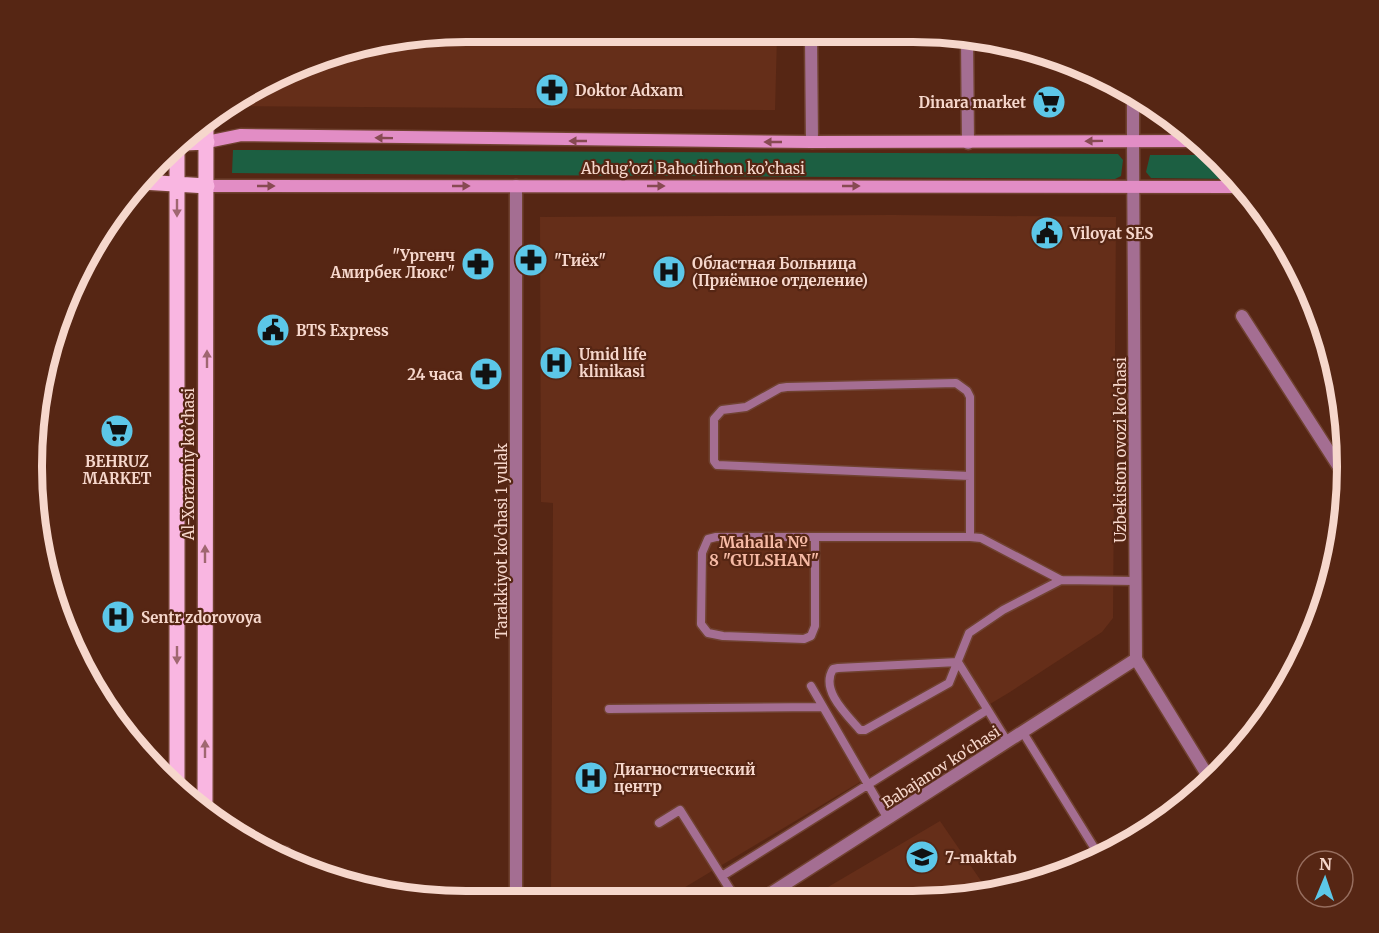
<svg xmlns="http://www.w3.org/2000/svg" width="1379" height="933" viewBox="0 0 1379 933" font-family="Merriweather,serif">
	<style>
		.built { fill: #652e19 }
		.green { fill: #1c5f42 }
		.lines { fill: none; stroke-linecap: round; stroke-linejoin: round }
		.service-casing { stroke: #704231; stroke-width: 11 }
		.minor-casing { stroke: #704231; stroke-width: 15 }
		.tertiary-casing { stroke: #704231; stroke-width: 15 }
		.secondary-casing { stroke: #704231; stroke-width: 15 }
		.primary-casing { stroke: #704231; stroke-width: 18 }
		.service { stroke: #a46e92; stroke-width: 8 }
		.minor { stroke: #a46e92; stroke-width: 12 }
		.tertiary { stroke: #a46e92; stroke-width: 12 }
		.secondary { stroke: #e28dc5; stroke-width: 12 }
		.primary { stroke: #f9b6e1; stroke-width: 15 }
		.oneway { fill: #874a52 }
		.oneway2 { fill: #9f6770 }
		.labels { text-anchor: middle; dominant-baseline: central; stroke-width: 4.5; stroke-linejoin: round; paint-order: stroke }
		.poi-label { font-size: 15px; font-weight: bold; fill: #f6d7cc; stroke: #562614; text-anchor: start }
		.street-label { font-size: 15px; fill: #f6d7cc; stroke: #562614 }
		.neighbourhood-label { font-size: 16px; font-weight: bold; fill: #f6baa5; stroke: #562614 }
		.rim { fill: none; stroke: #f6d7cc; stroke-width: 8 }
	</style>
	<rect width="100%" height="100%" fill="#562614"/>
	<path class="built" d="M 466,32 L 777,36 L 775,110 L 236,106 L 236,99 L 327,54 Z
		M 892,215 L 1116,217 L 1113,618 L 1102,632 L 1010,692 L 667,898 L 551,896 L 553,503 L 541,502 L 540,217 Z
		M 940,821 L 990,894 L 912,901 L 806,900 Z"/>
	<path class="green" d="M 233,150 L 1118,154 L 1123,160 L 1121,176 L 1115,179 L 232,173 Z
		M 1150,155 L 1215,155 L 1236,179 L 1151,178 L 1146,172 Z"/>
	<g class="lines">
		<defs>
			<path id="service" d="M 815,537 L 815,626 L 811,636 L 804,639 L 723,636 L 708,633 L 701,624 L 702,553 L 708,539 L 716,537 L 970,537 L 981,538 L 1061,580 L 1136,581
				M 970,537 L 970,397 L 967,391 L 956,383 L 787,387 L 780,388 L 746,407 L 722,410 L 714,419 L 714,461 L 717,465 L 970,476
				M 811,686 L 888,819
				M 609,709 L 823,707
				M 1022,731 L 1100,857
				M 1007,741 L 958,662 L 838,668 L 833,669 C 820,690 846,714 860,730 L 865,730 L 949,683 L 969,633 L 1003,610 L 1061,580
				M 659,823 L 680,810 L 736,899
				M 262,848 L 286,851
				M 722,876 L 987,710"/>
			<path id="minor" d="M 811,37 L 812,142
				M 967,39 L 968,143
				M 1133,141 L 1133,97
				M 1242,316 L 1346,478
				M 1136,659 L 1211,781
				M 516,895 L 516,186"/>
			<path id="tertiary" d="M 762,899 L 1136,659 L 1133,141"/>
			<path id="secondary" d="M 207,142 L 241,135 L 812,142 L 1195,141
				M 207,186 L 1243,187"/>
			<path id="primary" d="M 184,143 L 207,142
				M 142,182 L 207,186
				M 177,787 L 177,149
				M 205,807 L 206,122"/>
		</defs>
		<use href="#service" class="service-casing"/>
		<use href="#minor" class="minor-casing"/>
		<use href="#tertiary" class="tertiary-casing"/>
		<use href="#secondary" class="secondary-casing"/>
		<use href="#primary" class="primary-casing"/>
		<use href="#service" class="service"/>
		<use href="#minor" class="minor"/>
		<use href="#tertiary" class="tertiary"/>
		<use href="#secondary" class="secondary"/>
		<use href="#primary" class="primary"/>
	</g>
	<defs><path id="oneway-solid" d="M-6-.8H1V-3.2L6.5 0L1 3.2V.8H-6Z" transform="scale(1.5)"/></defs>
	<g class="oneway">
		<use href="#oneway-solid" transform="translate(384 138) rotate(-179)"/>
		<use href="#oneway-solid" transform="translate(578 141) rotate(-180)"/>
		<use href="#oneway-solid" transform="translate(1094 141) rotate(179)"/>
		<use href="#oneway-solid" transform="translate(773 142) rotate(-180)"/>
		<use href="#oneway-solid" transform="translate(266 186)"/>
		<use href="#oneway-solid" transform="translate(461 186)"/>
		<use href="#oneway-solid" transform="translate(656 186)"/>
		<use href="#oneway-solid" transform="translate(851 186)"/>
	</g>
	<g class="oneway2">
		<use href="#oneway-solid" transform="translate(177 208) rotate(90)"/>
		<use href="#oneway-solid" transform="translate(207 359) rotate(-90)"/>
		<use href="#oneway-solid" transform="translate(205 554) rotate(-90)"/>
		<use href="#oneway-solid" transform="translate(177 655) rotate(90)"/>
		<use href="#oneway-solid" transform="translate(205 749) rotate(-90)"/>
	</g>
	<defs>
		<symbol id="pharmacy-disc" viewBox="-11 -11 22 22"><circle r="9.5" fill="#5cc7e8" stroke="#562614"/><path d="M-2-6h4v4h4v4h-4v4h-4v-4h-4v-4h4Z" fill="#111"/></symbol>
		<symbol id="supermarket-disc" viewBox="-11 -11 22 22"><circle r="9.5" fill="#5cc7e8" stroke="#562614"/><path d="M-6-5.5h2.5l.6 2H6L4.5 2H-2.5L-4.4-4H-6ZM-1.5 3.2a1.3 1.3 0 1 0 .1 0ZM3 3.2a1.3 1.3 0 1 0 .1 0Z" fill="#111"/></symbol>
		<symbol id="civic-disc" viewBox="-11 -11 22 22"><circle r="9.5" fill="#5cc7e8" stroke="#562614"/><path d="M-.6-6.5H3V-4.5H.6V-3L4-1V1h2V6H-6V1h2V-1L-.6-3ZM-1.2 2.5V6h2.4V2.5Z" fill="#111"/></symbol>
		<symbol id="hospital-disc" viewBox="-11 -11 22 22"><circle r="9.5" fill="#5cc7e8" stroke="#562614"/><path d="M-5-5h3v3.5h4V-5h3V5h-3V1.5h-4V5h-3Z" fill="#111"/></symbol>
		<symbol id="school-disc" viewBox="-11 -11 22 22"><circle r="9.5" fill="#5cc7e8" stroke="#562614"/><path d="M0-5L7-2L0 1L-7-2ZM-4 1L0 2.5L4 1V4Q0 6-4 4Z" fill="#111"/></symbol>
	</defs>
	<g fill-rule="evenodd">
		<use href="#pharmacy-disc" x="533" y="71" width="38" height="38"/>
		<use href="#supermarket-disc" x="1030" y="83" width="38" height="38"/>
		<use href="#civic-disc" x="1028" y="214" width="38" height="38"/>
		<use href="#pharmacy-disc" x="512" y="241" width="38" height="38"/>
		<use href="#pharmacy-disc" x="459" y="245" width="38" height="38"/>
		<use href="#hospital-disc" x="650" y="253" width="38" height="38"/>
		<use href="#civic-disc" x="254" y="311" width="38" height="38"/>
		<use href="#hospital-disc" x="537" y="344" width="38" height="38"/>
		<use href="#pharmacy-disc" x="467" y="355" width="38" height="38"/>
		<use href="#supermarket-disc" x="98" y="412" width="38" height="38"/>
		<use href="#hospital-disc" x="99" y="598" width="38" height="38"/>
		<use href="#hospital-disc" x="572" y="759" width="38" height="38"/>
		<use href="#school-disc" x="903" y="838" width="38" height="38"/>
	</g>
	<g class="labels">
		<g class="poi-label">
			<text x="575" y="90">Doktor Adxam</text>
			<text x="1026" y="102" text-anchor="end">Dinara market</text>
			<text x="1070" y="233">Viloyat SES</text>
			<text x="455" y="255" text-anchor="end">"Ургенч<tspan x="455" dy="17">Амирбек Люкс"</tspan></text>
			<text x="554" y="260">"Гиёх"</text>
			<text x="692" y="263">Областная Больница<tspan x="692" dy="17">(Приёмное отделение)</tspan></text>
			<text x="296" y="330">BTS Express</text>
			<text x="579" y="354">Umid life<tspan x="579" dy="17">klinikasi</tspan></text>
			<text x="463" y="374" text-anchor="end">24 часа</text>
			<text x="117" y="461" text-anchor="middle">BEHRUZ<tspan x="117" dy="17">MARKET</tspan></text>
			<text x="141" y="617">Sentr zdorovoya</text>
			<text x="614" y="769">Диагностический<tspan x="614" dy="17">центр</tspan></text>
			<text x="945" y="857">7-maktab</text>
		</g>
		<g class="street-label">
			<text x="693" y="168">Abdug’ozi Bahodirhon ko’chasi</text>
			<text transform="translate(1120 450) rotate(-90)">Uzbekiston ovozi ko'chasi</text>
			<text transform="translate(188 464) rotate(-90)">Al-Xorazmiy ko’chasi</text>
			<text transform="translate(501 541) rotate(-90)">Tarakkiyot ko'chasi 1 yulak</text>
			<text transform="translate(941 767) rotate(-33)">Babajanov ko'chasi</text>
		</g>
		<g class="neighbourhood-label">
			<text x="764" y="542">Mahalla №<tspan x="764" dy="18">8 "GULSHAN"</tspan></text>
		</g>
	</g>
	<path d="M0 0H1379V933H0ZM466 42H913A424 424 0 0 1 1337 466V467A424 424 0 0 1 913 891H466A424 424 0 0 1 42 467V466A424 424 0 0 1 466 42Z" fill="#562614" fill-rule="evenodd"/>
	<path class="rim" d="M466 42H913A424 424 0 0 1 1337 466V467A424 424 0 0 1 913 891H466A424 424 0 0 1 42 467V466A424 424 0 0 1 466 42Z"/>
	<g transform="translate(1325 879) rotate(2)"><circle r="28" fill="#562614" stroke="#966d5e" stroke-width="1.5"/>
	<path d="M0-4.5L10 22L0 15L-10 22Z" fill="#5cc7e8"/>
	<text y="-9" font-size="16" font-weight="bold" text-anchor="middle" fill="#f6d7cc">N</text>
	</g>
</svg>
